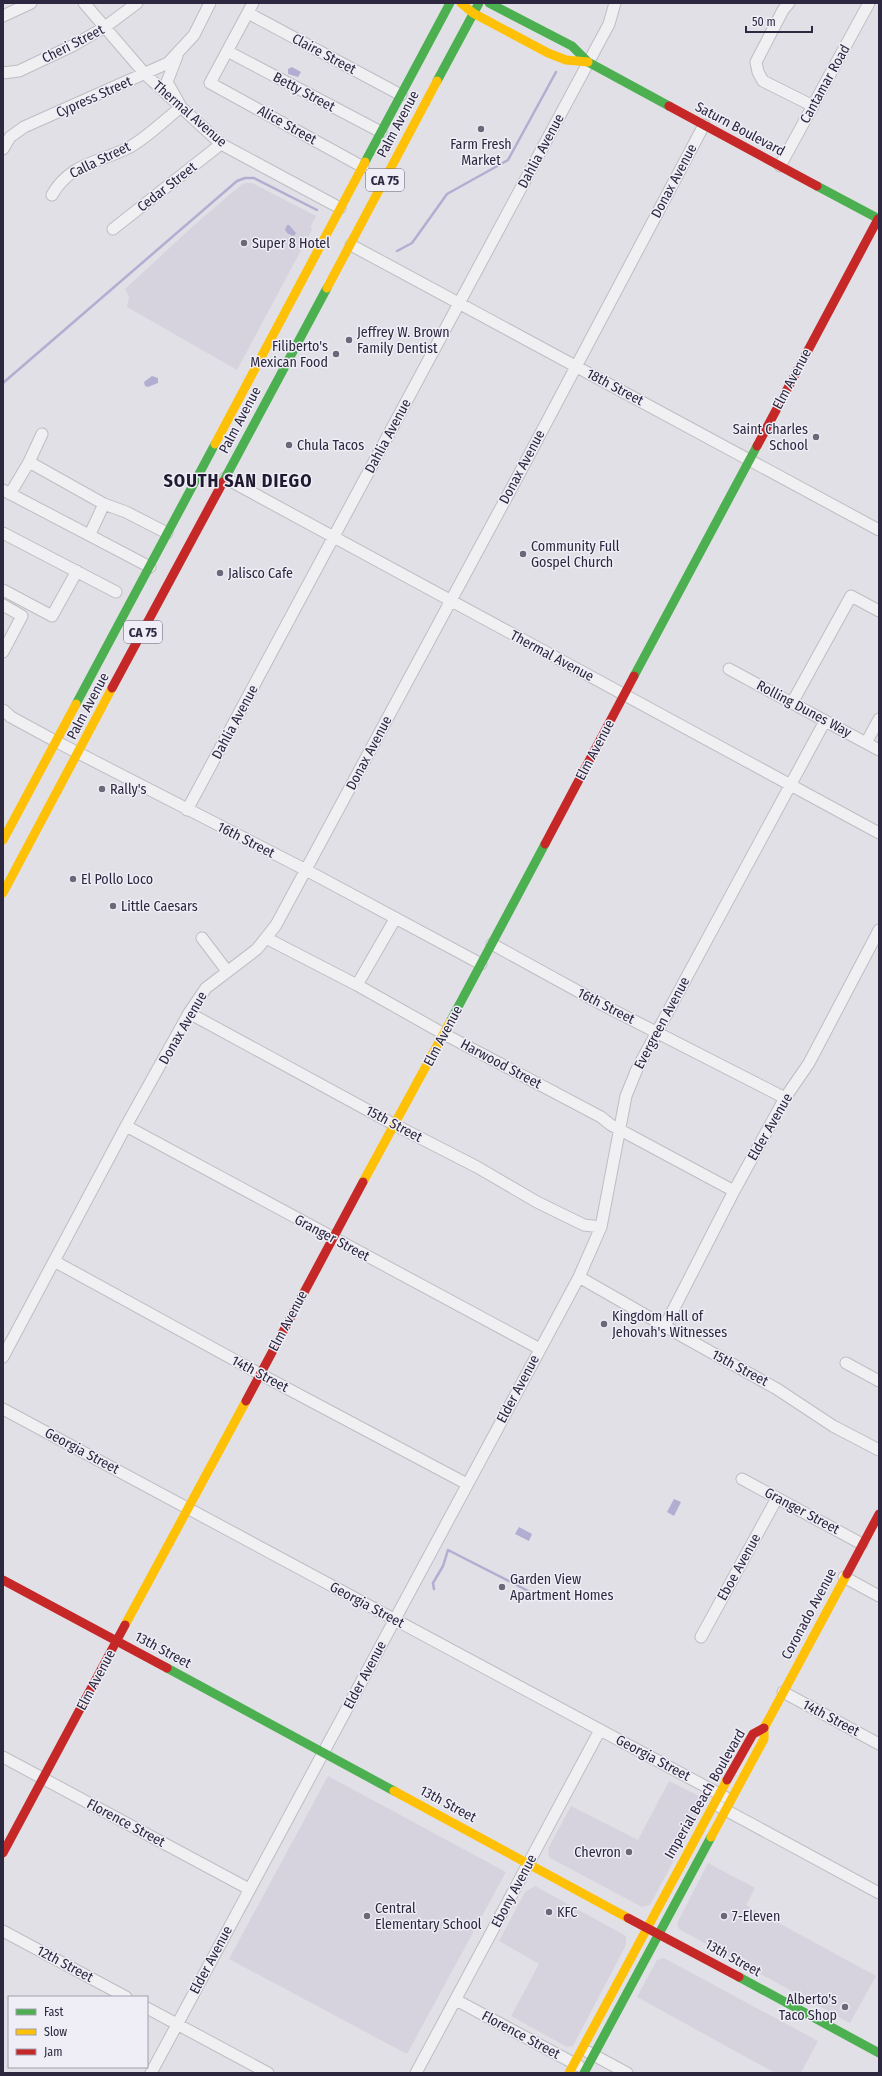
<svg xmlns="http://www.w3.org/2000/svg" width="882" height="2076" viewBox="0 0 882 2076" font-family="'Fira Sans Condensed',sans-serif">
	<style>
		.built { fill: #d6d3de }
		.water { fill: #b2aed2 }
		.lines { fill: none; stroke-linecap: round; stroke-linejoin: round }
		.stream { stroke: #b2aed2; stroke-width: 2.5 }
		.street-casing { stroke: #bebdc3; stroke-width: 13 }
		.street { stroke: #f0f0f2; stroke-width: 11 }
		.fast { stroke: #4caf50; stroke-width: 9 }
		.slow { stroke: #ffc107; stroke-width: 9 }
		.jam { stroke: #c62828; stroke-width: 9 }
		.poi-dot { fill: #6c6879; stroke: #efeef6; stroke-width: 1.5 }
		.labels { text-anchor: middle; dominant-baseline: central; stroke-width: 3; stroke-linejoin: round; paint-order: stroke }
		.shield { fill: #efeef6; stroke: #676376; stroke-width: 1 }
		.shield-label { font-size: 13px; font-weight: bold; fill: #2d273f }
		.street-label { font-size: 14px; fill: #2d273f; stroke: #efeef6 }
		.poi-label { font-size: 14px; fill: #2d273f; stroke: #efeef6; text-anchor: start }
		.district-label { font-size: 18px; font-weight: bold; letter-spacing: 1px; fill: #1f1a30; stroke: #efeef6 }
	</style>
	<rect width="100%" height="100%" fill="#e1e0e6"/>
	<path class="built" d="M 247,183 L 252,183 L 316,216 L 311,226 L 312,230 L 237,370 L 127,307 L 129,297 L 125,289 L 191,228 L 242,184 Z
		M 328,1776 L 506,1872 L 407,2054 L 229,1959 Z
		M 669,1781 L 705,1799 L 705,1802 L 650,1905 L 642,1907 L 550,1858 L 548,1854 L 549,1847 L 571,1806 L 638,1840 Z
		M 708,1863 L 755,1888 L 746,1905 L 876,1976 L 850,2023 L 679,1929 L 677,1923 Z
		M 535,1886 L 626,1936 L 626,1945 L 573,2046 L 567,2047 L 511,2016 L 539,1964 L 499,1941 L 525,1892 Z
		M 664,1958 L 818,2041 L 801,2073 L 775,2073 L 637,1997 L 657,1960 Z"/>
	<path class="water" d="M 292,67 L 301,72 L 298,77 L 288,74 L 288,69 Z
		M 287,225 L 289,225 L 296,233 L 294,236 L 288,234 L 285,230 Z
		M 152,376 L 158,378 L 158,383 L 148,387 L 145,386 L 144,382 Z
		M 674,1499 L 681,1502 L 674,1516 L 667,1512 Z
		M 519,1527 L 532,1534 L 529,1541 L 515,1534 Z"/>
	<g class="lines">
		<path class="stream" d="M 397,251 L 412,243 L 447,194 L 508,160 L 556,72
			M 3,383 L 237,181 L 245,178 L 254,178 L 317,210
			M 434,1589 L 433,1583 L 443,1566 L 448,1550 L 536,1595"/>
		<defs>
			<path id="street" d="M 84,3 L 145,74 L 221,144 L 340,208
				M 253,3 L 210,83 L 363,167
				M 789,3 L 783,10 L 756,62 L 758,72 L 763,81 L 813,106
				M 248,13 L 401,95
				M 3,16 L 31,3
				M 227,51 L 381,132
				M 3,73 L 19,71 L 74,45 L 105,27 L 137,3
				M 3,149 L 10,137 L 24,127 L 168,63 L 194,35 L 210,3
				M 780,166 L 869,3
				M 52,195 C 70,163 98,163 128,148 C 143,141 167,118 181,107 L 167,82 L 177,56
				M 113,229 L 221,144
				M 351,245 L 879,530
				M 29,462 L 104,504 L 126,512 L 167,533
				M 225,478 L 879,833
				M 3,490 L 150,567
				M 10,494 L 29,462 L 42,434
				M 3,533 L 116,592
				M 90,534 L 104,504
				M 3,590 L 52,616 L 77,571
				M 3,605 L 22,616 L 3,652
				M 729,669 L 879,750
				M 792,703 L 851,596 L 879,611
				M 3,710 L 11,717 L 57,742 L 306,870 L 481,964
				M 866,743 L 879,719
				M 187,810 L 609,24 L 615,3
				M 202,938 L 227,971
				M 266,938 L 357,985 L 444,1034 L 601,1117 L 611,1125 L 734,1191
				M 492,944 L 603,1005 L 785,1098
				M 357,985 L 395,919
				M 189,1013 L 395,1125 L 477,1167 L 537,1202 L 584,1225 L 601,1227
				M 126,1126 L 540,1349
				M 54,1261 L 260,1374 L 467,1484
				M 579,1277 L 682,1336 L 777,1389 L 833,1426 L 879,1450
				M 665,1326 L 734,1191 L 785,1098 L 809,1063 L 879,930
				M 3,1357 L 126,1126 L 189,1013 L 206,988 L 257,949 L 276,925 L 517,478 L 704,125
				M 846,1363 L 879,1381
				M 3,1409 L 725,1797
				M 742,1479 L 862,1544
				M 844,1577 L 879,1596
				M 701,1637 L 777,1498
				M 783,1692 L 879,1744
				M 3,1757 L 249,1889
				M 720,1807 L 879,1893
				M 3,1931 L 126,1997
				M 456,2000 L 579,2066
				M 147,2008 L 268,2073
				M 588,2052 L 627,2073
				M 151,2073 L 579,1277 L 601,1227 L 626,1096 L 637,1069 L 825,721
				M 416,2073 L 600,1730"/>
		</defs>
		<use href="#street" class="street-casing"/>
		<use href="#street" class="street"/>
		<path class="fast" d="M 489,3 L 572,46 L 588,62 L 669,106
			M 437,81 L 479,3
			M 365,162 L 450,3
			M 817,186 L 879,219
			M 223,482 L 327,288
			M 634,676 L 757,446
			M 76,704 L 215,444
			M 450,1022 L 545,844
			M 167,1668 L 394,1791
			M 739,1977 L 879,2053
			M 584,2073 L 711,1837"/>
		<path class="slow" d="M 461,3 L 473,13 L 548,53 L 566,60 L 588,62
			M 327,288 L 437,81
			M 215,444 L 365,162
			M 3,840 L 76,704
			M 3,893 L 112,688
			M 363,1182 L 450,1022
			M 125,1625 L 246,1401
			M 394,1791 L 628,1918
			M 711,1837 L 764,1739 L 764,1728 L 847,1574
			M 569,2073 L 727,1780"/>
		<path class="jam" d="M 669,106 L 817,186
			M 757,446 L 878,219
			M 112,688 L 223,482
			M 545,844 L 634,676
			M 246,1401 L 363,1182
			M 847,1574 L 879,1514
			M 3,1580 L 167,1668
			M 727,1780 L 753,1734 L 764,1728
			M 3,1853 L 125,1625
			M 628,1918 L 739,1977"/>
	</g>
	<g class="poi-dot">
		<circle cx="481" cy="129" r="4"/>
		<circle cx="244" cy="243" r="4"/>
		<circle cx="349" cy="340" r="4"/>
		<circle cx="336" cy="354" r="4"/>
		<circle cx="816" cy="437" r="4"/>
		<circle cx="289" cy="445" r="4"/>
		<circle cx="523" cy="554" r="4"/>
		<circle cx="220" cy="573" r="4"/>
		<circle cx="102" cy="789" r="4"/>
		<circle cx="73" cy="879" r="4"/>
		<circle cx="113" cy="906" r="4"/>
		<circle cx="604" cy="1324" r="4"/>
		<circle cx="502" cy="1587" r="4"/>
		<circle cx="629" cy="1852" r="4"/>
		<circle cx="549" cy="1912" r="4"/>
		<circle cx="367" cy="1916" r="4"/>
		<circle cx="724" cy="1916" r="4"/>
		<circle cx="845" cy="2007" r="4"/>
	</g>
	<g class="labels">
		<g class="shield">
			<rect x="366" y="169" width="38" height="22" rx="3"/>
			<rect x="124" y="621" width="38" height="22" rx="3"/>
		</g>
		<g class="shield-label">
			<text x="385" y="180">CA 75</text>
			<text x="143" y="632">CA 75</text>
		</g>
		<g class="street-label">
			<text transform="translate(73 44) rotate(-27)">Cheri Street</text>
			<text transform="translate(324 54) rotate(28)">Claire Street</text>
			<text transform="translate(825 84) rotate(-61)">Cantamar Road</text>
			<text transform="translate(304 92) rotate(28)">Betty Street</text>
			<text transform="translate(94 97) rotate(-24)">Cypress Street</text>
			<text transform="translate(190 114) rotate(41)">Thermal Avenue</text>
			<text transform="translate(398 124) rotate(-62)">Palm Avenue</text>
			<text transform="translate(287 125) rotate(29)">Alice Street</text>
			<text transform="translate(740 129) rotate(28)">Saturn Boulevard</text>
			<text transform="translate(541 151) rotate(-62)">Dahlia Avenue</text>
			<text transform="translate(100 160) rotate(-26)">Calla Street</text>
			<text transform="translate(674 181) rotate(-62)">Donax Avenue</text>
			<text transform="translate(167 187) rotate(-38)">Cedar Street</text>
			<text transform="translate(792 379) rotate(-62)">Elm Avenue</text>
			<text transform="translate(615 387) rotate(28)">18th Street</text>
			<text transform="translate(240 420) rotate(-62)">Palm Avenue</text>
			<text transform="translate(388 436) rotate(-62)">Dahlia Avenue</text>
			<text transform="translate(522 467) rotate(-62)">Donax Avenue</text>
			<text transform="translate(552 656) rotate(28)">Thermal Avenue</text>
			<text transform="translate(88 706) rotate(-62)">Palm Avenue</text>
			<text transform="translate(804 709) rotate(28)">Rolling Dunes Way</text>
			<text transform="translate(235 722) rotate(-62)">Dahlia Avenue</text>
			<text transform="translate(595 750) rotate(-62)">Elm Avenue</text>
			<text transform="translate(369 753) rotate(-62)">Donax Avenue</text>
			<text transform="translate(246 840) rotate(27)">16th Street</text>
			<text transform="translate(606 1006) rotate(27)">16th Street</text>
			<text transform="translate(662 1023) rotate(-62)">Evergreen Avenue</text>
			<text transform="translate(183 1028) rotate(-60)">Donax Avenue</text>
			<text transform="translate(443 1036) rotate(-62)">Elm Avenue</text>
			<text transform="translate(501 1064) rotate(28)">Harwood Street</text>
			<text transform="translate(394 1124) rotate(28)">15th Street</text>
			<text transform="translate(770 1127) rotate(-60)">Elder Avenue</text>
			<text transform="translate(332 1238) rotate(28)">Granger Street</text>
			<text transform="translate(288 1321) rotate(-62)">Elm Avenue</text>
			<text transform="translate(740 1368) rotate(28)">15th Street</text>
			<text transform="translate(260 1374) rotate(28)">14th Street</text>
			<text transform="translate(518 1389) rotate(-62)">Elder Avenue</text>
			<text transform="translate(82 1451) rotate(28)">Georgia Street</text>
			<text transform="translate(802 1511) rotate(28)">Granger Street</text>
			<text transform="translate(739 1567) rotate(-61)">Eboe Avenue</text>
			<text transform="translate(367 1605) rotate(28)">Georgia Street</text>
			<text transform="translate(809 1614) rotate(-62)">Coronado Avenue</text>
			<text transform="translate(163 1650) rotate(28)">13th Street</text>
			<text transform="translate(365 1675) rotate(-62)">Elder Avenue</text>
			<text transform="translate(96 1680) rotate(-62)">Elm Avenue</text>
			<text transform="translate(831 1718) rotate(28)">14th Street</text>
			<text transform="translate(653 1758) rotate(28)">Georgia Street</text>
			<text transform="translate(705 1794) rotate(-60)">Imperial Beach Boulevard</text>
			<text transform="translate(448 1804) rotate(28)">13th Street</text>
			<text transform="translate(126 1823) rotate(28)">Florence Street</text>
			<text transform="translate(514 1891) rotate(-62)">Ebony Avenue</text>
			<text transform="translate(733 1958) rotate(29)">13th Street</text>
			<text transform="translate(211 1960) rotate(-62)">Elder Avenue</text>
			<text transform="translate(65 1964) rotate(28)">12th Street</text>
			<text transform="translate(521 2035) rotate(28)">Florence Street</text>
		</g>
		<g class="poi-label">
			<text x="481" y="144" text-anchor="middle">Farm Fresh<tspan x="481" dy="16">Market</tspan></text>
			<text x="252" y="243">Super 8 Hotel</text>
			<text x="357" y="332">Jeffrey W. Brown<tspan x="357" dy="16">Family Dentist</tspan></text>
			<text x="328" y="346" text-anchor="end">Filiberto's<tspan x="328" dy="16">Mexican Food</tspan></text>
			<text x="808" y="429" text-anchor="end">Saint Charles<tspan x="808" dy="16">School</tspan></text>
			<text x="297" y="445">Chula Tacos</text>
			<text x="531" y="546">Community Full<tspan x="531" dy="16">Gospel Church</tspan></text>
			<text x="228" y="573">Jalisco Cafe</text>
			<text x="110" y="789">Rally's</text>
			<text x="81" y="879">El Pollo Loco</text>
			<text x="121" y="906">Little Caesars</text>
			<text x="612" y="1316">Kingdom Hall of<tspan x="612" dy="16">Jehovah's Witnesses</tspan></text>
			<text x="510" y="1579">Garden View<tspan x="510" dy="16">Apartment Homes</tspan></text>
			<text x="621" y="1852" text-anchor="end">Chevron</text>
			<text x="375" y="1908">Central<tspan x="375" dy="16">Elementary School</tspan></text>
			<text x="557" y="1912">KFC</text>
			<text x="732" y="1916">7-Eleven</text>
			<text x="837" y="1999" text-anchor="end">Alberto's<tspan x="837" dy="16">Taco Shop</tspan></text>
		</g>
		<g class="district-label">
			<text x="238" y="481">SOUTH SAN DIEGO</text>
		</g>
	</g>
	<rect width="882" height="2076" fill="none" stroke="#2d273f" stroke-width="8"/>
	<rect x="8" y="1996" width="140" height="72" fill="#efeef6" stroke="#a19ead"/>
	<rect x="16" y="2009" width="20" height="6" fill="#4caf50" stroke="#a19ead"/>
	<text x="44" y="2016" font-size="12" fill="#2d273f">Fast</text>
	<rect x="16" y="2029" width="20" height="6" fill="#ffc107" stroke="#a19ead"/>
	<text x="44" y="2036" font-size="12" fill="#2d273f">Slow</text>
	<rect x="16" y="2049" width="20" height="6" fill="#c62828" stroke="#a19ead"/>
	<text x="44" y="2056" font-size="12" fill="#2d273f">Jam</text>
	<path d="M746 26v6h66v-6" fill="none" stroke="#2d273f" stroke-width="2"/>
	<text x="752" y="26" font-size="12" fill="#2d273f" stroke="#efeef6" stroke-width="3" paint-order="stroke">50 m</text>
</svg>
